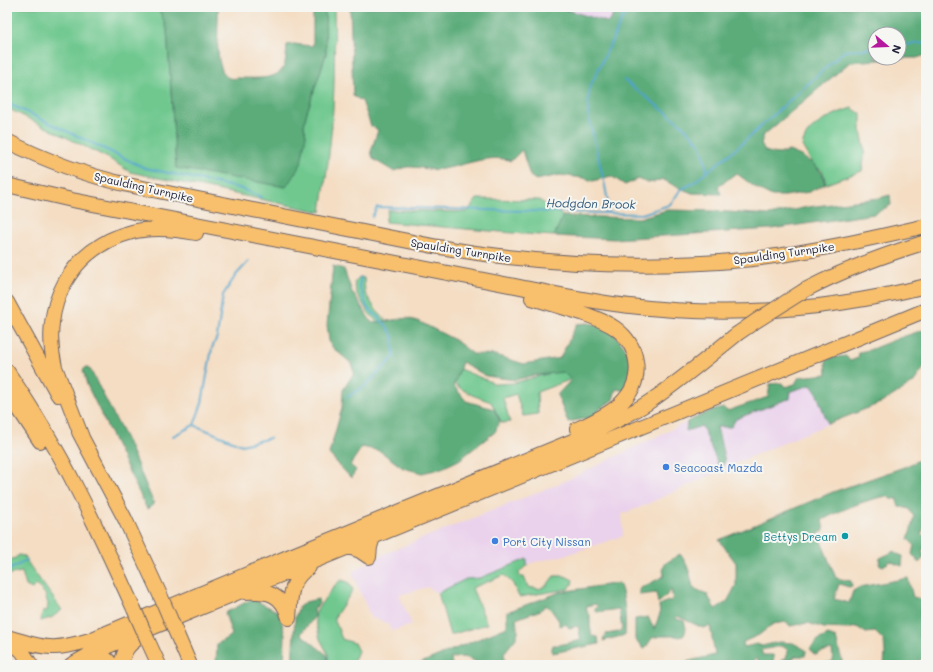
<svg xmlns="http://www.w3.org/2000/svg" width="933" height="672" viewBox="0 0 933 672" font-family="Mali,sans-serif">
	<style>
		.built { fill: #ead1ec }
		.green { fill: #6fc88f; stroke: #487565 }
		.forest { fill: #5bac7a; stroke: #3e675a; fill-rule: evenodd }
		.lines { fill: none; stroke-linecap: round; stroke-linejoin: round }
		.stream { stroke: #4fa4cb; stroke-width: 2 }
		.highway-casing { stroke: #6c636b; stroke-width: 16 }
		.highway { stroke: #f8bf6c; stroke-width: 14 }
		.highway-bridge-casing { stroke: #6c636b; stroke-width: 16; stroke-linecap: butt }
		.highway-bridge { stroke: #f8bf6c; stroke-width: 14 }
		.shop-dot { fill: #3f7fe0; stroke: #f6f6f2; stroke-width: 1.5 }
		.culture-dot { fill: #0f9aa8; stroke: #f6f6f2; stroke-width: 1.5 }
		.labels { text-anchor: middle; dominant-baseline: central; stroke-width: 4; stroke-linejoin: round; paint-order: stroke }
		.street-label { font-size: 11px; fill: #22223b; stroke: #f6f6f2 }
		.shop-label { font-size: 11px; fill: #366cbe; stroke: #f6f6f2; text-anchor: start }
		.culture-label { font-size: 11px; fill: #0d838f; stroke: #f6f6f2; text-anchor: end }
		.water-label { font-size: 12px; font-style: italic; fill: #365c7c; stroke: #f6f6f2 }
	</style>
	<rect width="100%" height="100%" fill="#f6f6f2"/>
	<filter id="ink" filterUnits="userSpaceOnUse"><feTurbulence type="fractalNoise" baseFrequency=".025" numOctaves="2"/><feDisplacementMap in="SourceGraphic" scale="8" xChannelSelector="R" yChannelSelector="G"/><feConvolveMatrix kernelMatrix="1 2 1 2 8 2 1 2 1" color-interpolation-filters="sRGB"/></filter>
	<filter id="wash" filterUnits="userSpaceOnUse"><feTurbulence type="fractalNoise" baseFrequency=".012" numOctaves="4" result="noise"/><feDisplacementMap in="SourceGraphic" scale="16" xChannelSelector="R" yChannelSelector="G"/><feGaussianBlur stdDeviation="0.9" result="paint"/><feColorMatrix in="noise" values="0 0 0 0 0 0 0 0 0 0 0 0 0 0 0 0 0 1.4 0 .05"/><feComposite in="paint" operator="in"/></filter>
	<g filter="url(#wash)">
		<rect width="100%" height="100%" fill="#f4ddc3"/>
		<path class="built" d="M 558,7 L 615,7 L 611,20 L 607,22 Z
			M 811,385 L 816,392 L 828,424 L 743,460 L 641,507 L 622,514 L 623,536 L 569,554 L 531,563 L 527,566 L 526,559 L 480,578 L 466,579 L 438,593 L 428,587 L 399,595 L 412,625 L 391,631 L 389,625 L 380,620 L 371,618 L 352,572 L 386,553 L 561,483 L 687,422 L 686,431 L 702,426 L 736,419 L 785,400 L 790,399 L 791,391 Z"/>
		<path class="green" d="M 7,7 L 117,7 L 118,9 L 125,7 L 158,7 L 167,29 L 176,168 L 306,135 L 304,126 L 306,115 L 326,54 L 325,7 L 334,7 C 335,53 335,99 330,145 C 328,167 324,189 321,212 L 130,172 L 108,158 L 7,108 Z
			M 852,108 L 861,114 L 861,129 L 865,152 L 862,171 L 826,184 L 823,172 L 812,163 L 802,146 C 803,142 805,137 807,134 C 816,122 838,112 852,108 Z
			M 477,199 L 539,200 L 563,216 L 554,236 L 524,234 L 385,222 L 388,210 L 467,212 Z
			M 359,277 L 364,278 L 365,293 L 376,310 L 398,333 L 419,349 L 462,370 L 496,384 L 514,383 L 568,368 L 615,363 L 537,392 L 538,414 L 523,416 L 516,394 L 503,398 L 510,422 L 502,423 L 491,402 L 472,395 L 458,387 L 446,369 L 387,333 L 367,311 L 357,294 L 354,283 Z
			M 19,555 L 24,556 L 30,566 L 62,610 L 51,618 L 40,621 L 43,611 L 47,611 L 48,604 L 45,594 L 36,585 L 32,589 L 26,586 L 22,572 L 7,575 L 7,561 L 15,558 Z
			M 527,559 L 527,566 L 525,567 L 519,572 L 520,577 L 524,577 L 528,587 L 539,589 L 547,585 L 554,576 L 565,576 L 573,580 L 572,585 L 568,589 L 519,597 L 513,584 L 504,575 L 472,588 L 487,624 L 450,635 L 438,593 L 466,579 L 480,578 Z
			M 341,580 L 348,582 L 353,590 L 334,618 L 342,639 L 354,643 L 358,651 L 352,665 L 329,665 L 328,654 L 320,639 L 315,619 L 317,609 L 336,584 Z"/>
		<path class="forest" d="M 158,7 L 218,7 C 219,27 214,57 224,74 C 226,76 227,77 229,78 C 232,79 236,78 238,78 C 250,78 271,80 280,72 C 287,66 286,53 287,45 L 294,44 L 301,45 L 313,46 L 313,7 L 325,7 L 326,54 L 306,115 L 304,126 L 306,135 L 301,164 L 286,187 L 176,168 L 167,29 Z
			M 350,7 L 558,7 L 607,22 L 611,20 L 615,7 L 926,7 L 926,55 L 917,58 L 905,58 L 850,62 L 764,135 L 761,143 L 765,151 L 772,153 L 779,154 L 789,151 L 801,156 L 812,163 L 822,173 L 825,184 L 809,192 L 785,196 L 772,196 L 756,188 L 736,173 L 718,187 L 721,194 L 692,193 L 675,186 L 662,179 C 654,184 646,183 638,179 L 625,185 L 611,176 L 593,181 L 584,178 L 560,175 L 536,180 L 530,176 L 522,150 L 511,161 C 491,153 463,166 442,169 C 431,171 422,167 411,167 C 406,166 399,170 393,171 L 373,159 L 371,151 L 378,130 L 371,126 L 362,101 L 353,96 ZM 875,34 L 899,34 L 899,58 L 875,58 Z
			M 890,195 L 891,205 L 874,214 L 771,229 L 679,235 L 614,239 L 554,236 L 563,216 L 639,218 L 667,210 L 715,211 L 769,215 L 808,207 L 879,198 Z
			M 333,266 L 344,269 L 352,292 L 372,323 L 407,318 L 420,322 L 455,340 L 473,354 L 495,355 L 524,364 L 560,358 L 577,324 L 587,323 L 599,325 L 611,329 L 630,355 L 631,377 L 625,391 L 616,389 L 613,400 L 601,408 L 594,417 L 568,422 L 557,395 L 571,380 L 563,372 L 530,376 L 515,380 L 486,376 L 462,362 L 454,386 L 466,401 L 494,409 L 500,421 L 495,432 L 459,460 L 440,469 L 422,473 L 403,468 L 380,451 L 362,447 L 350,465 L 356,470 L 351,478 L 329,454 L 342,408 L 343,390 L 354,373 L 351,363 L 333,348 L 329,341 L 327,325 Z
			M 926,329 L 926,365 L 913,383 L 883,402 L 828,424 L 816,392 L 811,385 L 791,391 L 790,399 L 785,400 L 736,419 L 731,427 L 717,427 L 725,461 L 724,463 L 719,472 L 717,462 L 702,426 L 686,431 L 687,422 L 710,411 L 724,408 L 727,411 L 768,397 L 770,384 L 782,383 L 785,387 L 795,384 L 799,377 L 827,374 L 826,361 L 830,358 L 846,356 L 850,361 L 858,358 L 859,352 L 869,350 L 902,337 Z
			M 86,367 L 90,369 L 128,443 L 154,504 L 147,509 L 87,385 L 83,370 Z
			M 926,457 L 926,510 L 923,507 L 921,508 C 927,521 928,522 921,534 L 926,537 L 925,549 L 922,550 L 924,555 L 923,559 L 919,563 L 912,554 L 914,545 L 908,539 L 911,529 L 914,517 L 909,509 L 899,506 L 896,498 L 892,500 L 887,496 C 864,500 842,510 822,520 L 824,531 L 818,534 L 836,578 L 851,581 L 852,586 L 849,587 L 839,584 L 834,599 L 849,603 L 853,591 L 860,587 L 908,578 L 913,597 L 921,599 L 921,619 L 919,635 L 926,637 L 926,662 L 920,659 L 916,665 L 884,665 L 885,653 L 884,641 L 875,632 L 866,633 L 857,627 L 847,629 L 824,628 L 808,623 L 790,626 L 787,622 L 773,624 L 759,635 L 743,642 L 744,647 L 757,644 L 762,646 L 779,642 L 793,643 L 806,650 L 806,652 L 805,656 L 795,656 L 794,658 L 787,660 L 786,664 L 783,665 L 781,660 L 786,658 L 788,650 L 782,646 L 761,650 L 763,655 L 773,655 L 774,657 L 773,662 L 766,665 L 761,665 L 756,658 L 751,664 L 744,663 L 744,665 L 734,665 L 734,662 L 730,662 L 727,660 L 724,661 L 720,665 L 713,665 L 712,663 L 709,665 L 672,665 L 715,655 L 710,626 L 703,628 L 677,616 L 676,619 L 684,621 C 686,627 687,631 683,636 L 679,637 L 677,636 L 661,636 L 652,638 L 645,649 L 642,648 L 641,645 L 635,640 L 635,619 L 648,617 L 654,629 L 660,614 L 659,606 C 664,602 668,601 673,600 L 671,590 L 664,598 L 658,603 L 656,593 L 640,595 L 640,590 L 641,588 L 664,576 L 663,568 L 666,563 L 680,554 C 689,566 690,574 693,588 L 707,594 L 715,609 L 727,602 L 736,585 L 736,563 L 719,540 L 833,492 L 904,467 Z
			M 895,551 L 897,554 L 903,556 L 902,566 L 896,564 L 891,561 L 883,566 L 879,564 L 880,558 Z
			M 619,583 C 625,596 626,620 625,635 L 603,641 L 604,637 L 606,634 L 619,632 L 622,629 L 619,609 L 597,612 L 595,611 L 595,608 L 598,607 L 595,604 L 587,606 C 586,610 587,613 590,615 L 590,626 L 592,636 L 598,637 L 599,644 L 552,653 L 552,648 L 553,645 L 559,645 L 581,640 L 578,626 L 569,628 L 566,624 L 559,626 L 559,621 L 552,611 L 546,605 L 541,610 L 516,619 L 518,632 L 516,638 L 504,653 L 505,661 L 498,665 L 489,665 L 476,662 L 465,657 L 451,658 L 452,665 L 416,665 L 507,627 L 507,612 L 560,592 Z
			M 252,599 L 279,612 L 285,635 L 284,665 L 216,665 L 217,644 L 232,635 L 225,613 Z
			M 318,599 L 319,604 L 314,609 L 315,616 L 301,634 L 327,655 L 328,665 L 303,665 L 292,663 L 295,617 L 299,607 L 305,602 Z
			M 828,635 L 836,638 L 843,665 L 822,665 L 826,663 L 831,662 L 833,660 L 832,650 L 821,652 L 816,655 L 813,653 L 810,648 L 818,640 Z"/>
		<g class="lines">
			<path class="stream" d="M 899,45 L 926,43
				M 624,80 L 681,124 L 700,144 L 705,160 L 707,172
				M 7,103 L 145,168 L 239,188 L 261,197
				M 608,212 L 608,202 L 605,186 L 588,114 L 589,89 L 628,7
				M 372,217 L 377,207 L 486,210 L 642,214 L 669,205 L 673,201 L 680,190 L 693,183 L 737,148 L 844,51 L 875,48
				M 347,397 L 365,386 L 394,357 L 393,336 L 386,325 L 367,307 L 359,286 L 361,277
				M 194,425 L 202,403 L 212,348 L 217,337 L 223,295 L 236,275 L 249,261
				M 173,436 L 194,425 L 242,445 L 270,438
				M 7,571 L 27,560"/>
		</g>
	</g>
	<g filter="url(#ink)">
		<g class="lines">
			<defs>
				<path id="highway" d="M 7,141 C 46,161 86,175 128,185 L 433,246 C 539,265 646,270 753,259 C 812,252 869,239 926,226
					M 7,185 L 72,200 L 520,287 C 556,294 593,302 630,306 C 729,318 830,310 926,286
					M 805,290 C 843,270 884,255 926,242
					M 532,298 C 549,303 565,308 582,313 C 593,317 605,321 615,328 C 626,336 634,348 636,361 C 642,399 606,416 577,429
					M 7,302 L 58,395
					M 7,371 C 32,408 56,447 76,487 C 97,527 115,568 134,609
					M 7,391 L 40,441
					M 79,432 L 125,519 L 161,597
					M 83,440 L 55,367 C 40,307 70,248 132,232 C 152,227 175,229 196,233
					M 349,547 L 360,551 L 369,557 L 370,547 L 373,537
					M 245,592 C 268,591 282,593 289,618
					M 289,618 C 291,596 289,581 309,567
					M 175,630 L 190,665
					M 7,637 C 21,640 35,647 50,647 C 63,648 77,644 90,640 L 288,557 L 575,440 C 600,429 624,418 646,404 C 678,383 707,358 737,334
					M 7,639 L 22,651 L 31,665
					M 148,641 L 159,665
					M 88,655 C 97,656 107,655 111,665
					M 71,665 L 94,652 L 156,626 L 926,310
					M 121,665 C 124,650 128,645 140,637"/>
			</defs>
			<use href="#highway" class="highway-casing"/>
			<use href="#highway" class="highway"/>
			<defs>
				<path id="highway-bridge" d="M 737,334 L 756,321 L 805,290
					M 161,597 L 175,630
					M 134,609 L 148,641"/>
			</defs>
			<use href="#highway-bridge" class="highway-bridge-casing"/>
			<use href="#highway-bridge" class="highway-bridge"/>
		</g>
	</g>
	<g class="shop-dot">
		<circle cx="666" cy="467" r="4"/>
		<circle cx="495" cy="541" r="4"/>
	</g>
	<circle class="culture-dot" cx="845" cy="536" r="4"/>
	<g class="labels">
		<g class="street-label">
			<text transform="translate(144 187) rotate(13)">Spaulding Turnpike</text>
			<text transform="translate(461 250) rotate(9)">Spaulding Turnpike</text>
			<text transform="translate(784 253) rotate(-8)">Spaulding Turnpike</text>
		</g>
		<g class="shop-label">
			<text x="674" y="467">Seacoast Mazda</text>
			<text x="503" y="541">Port City Nissan</text>
		</g>
		<g class="culture-label">
			<text x="837" y="536">Bettys Dream</text>
		</g>
		<g class="water-label">
			<text transform="translate(591 203) rotate(1)">Hodgdon Brook</text>
		</g>
	</g>
	<rect width="933" height="672" fill="none" stroke="#f6f6f2" stroke-width="24"/>
	<g transform="translate(887 46) rotate(109)"><circle r="19" fill="#f6f6f2" stroke="#a1a1a9"/>
	<path d="M0-3L7 15L0 10L-7 15Z" fill="#b5179e"/>
	<text y="-6" font-size="11" font-weight="bold" text-anchor="middle" fill="#22223b">N</text>
	</g>
</svg>
